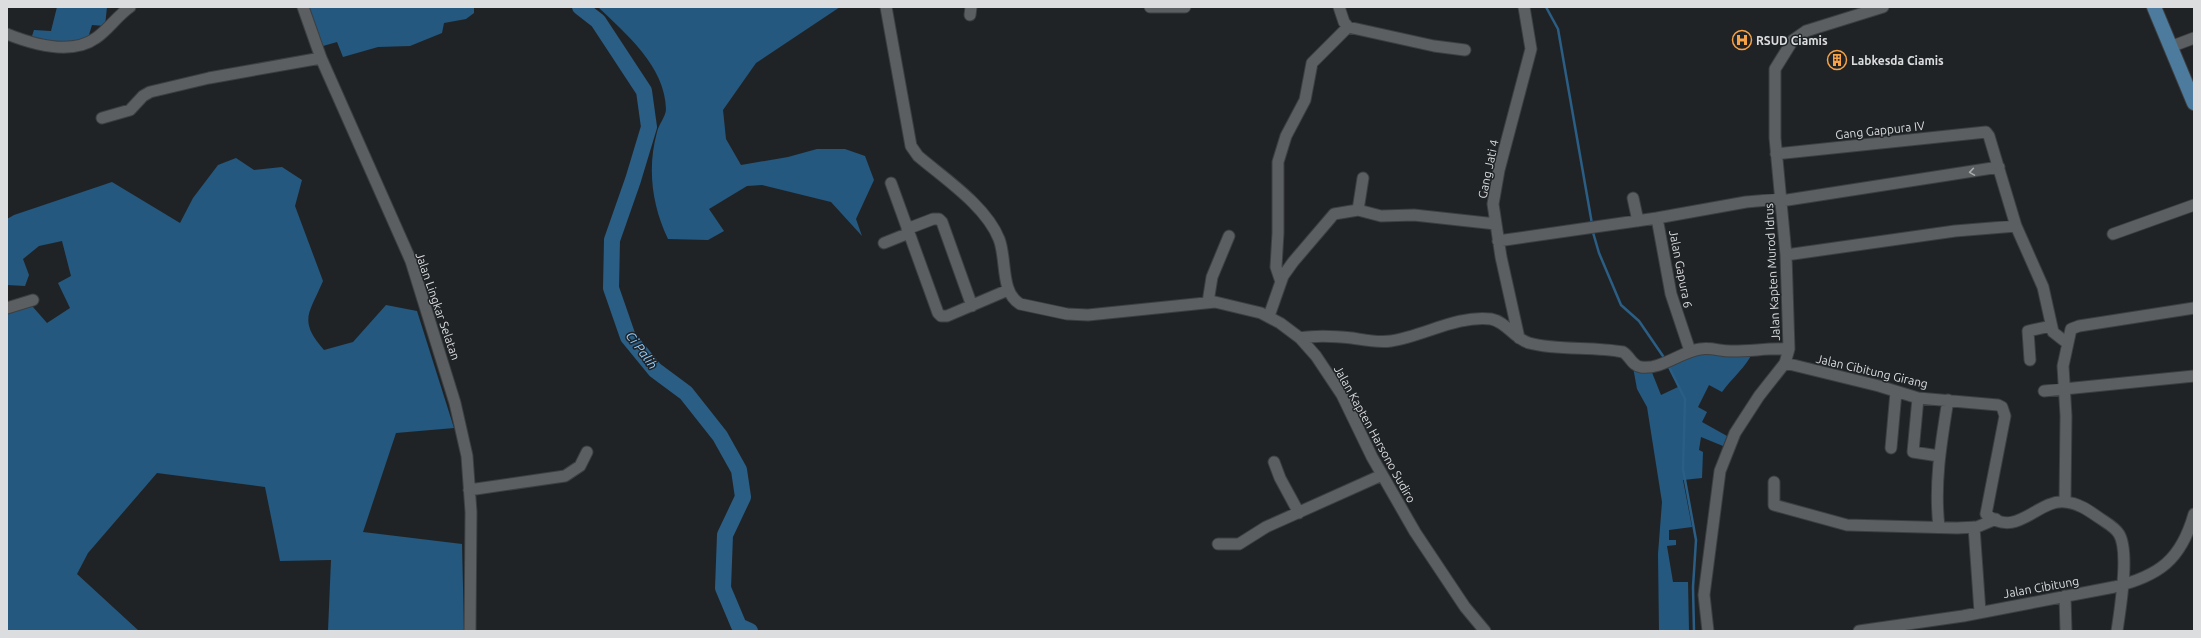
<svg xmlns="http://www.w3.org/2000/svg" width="2201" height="638" viewBox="0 0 2201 638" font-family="Ubuntu,sans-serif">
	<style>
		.forest { fill: #25587e }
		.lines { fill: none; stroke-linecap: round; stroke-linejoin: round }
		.stream { stroke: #2b5e85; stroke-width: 2.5 }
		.river { stroke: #2b5e85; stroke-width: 16 }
		.minor-casing { stroke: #3c3f41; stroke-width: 13 }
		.major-casing { stroke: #3c3f41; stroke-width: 16 }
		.minor { stroke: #5b5f62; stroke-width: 11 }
		.major { stroke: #4c7b9e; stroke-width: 14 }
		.oneway { stroke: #a8abac }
		.labels { text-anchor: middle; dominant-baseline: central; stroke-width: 3; stroke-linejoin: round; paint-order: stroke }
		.poi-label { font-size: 12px; font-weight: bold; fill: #dbddde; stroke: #202326; text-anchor: start }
		.street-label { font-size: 12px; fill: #dbddde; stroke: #202326 }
		.water-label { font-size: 13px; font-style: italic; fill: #92cdfd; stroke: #202326 }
	</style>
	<rect width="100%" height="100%" fill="#202326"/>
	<path class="forest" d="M 57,7 L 107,7 L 105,26 L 92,25 L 88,38 L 73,45 L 31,39 L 34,30 L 51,31 Z
		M 308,7 L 474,7 L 474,13 L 466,19 L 444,23 L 442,33 L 410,46 L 378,47 L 343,57 L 337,42 L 323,46 Z
		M 598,7 L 840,7 L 756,63 L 723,110 L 726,139 L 741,165 L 788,157 L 817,149 L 845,149 L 865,156 L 874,180 L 856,219 L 862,236 L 831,202 L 762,185 L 747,186 L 709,209 L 724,231 L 708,240 L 668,239 C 652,205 647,169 657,132 C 659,124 666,116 666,109 C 665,66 626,34 598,7 Z
		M 236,158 L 254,170 L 282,167 L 302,180 L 295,206 L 323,281 C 309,314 298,320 324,350 L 353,342 L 386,305 L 417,311 L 454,428 L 396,433 L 363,532 L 462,544 L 464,631 L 328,631 L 331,560 L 280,561 L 265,487 L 157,473 L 88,553 L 77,574 L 139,631 L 7,631 L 7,303 L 33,307 L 47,323 L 70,308 L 58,283 L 71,276 L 62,241 L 39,246 L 23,259 L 29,275 L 25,286 L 7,285 L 7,219 L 14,215 L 112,182 L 180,223 L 193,198 L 218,165 Z
		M 1752,353 C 1747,366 1731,379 1722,392 L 1709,385 L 1698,407 L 1707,412 L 1702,422 L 1727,436 L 1723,446 L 1701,437 L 1699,450 L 1703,452 L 1702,478 L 1683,480 L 1692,527 L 1669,530 L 1669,540 L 1676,540 L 1676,545 L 1667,546 L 1673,582 L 1688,582 L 1689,631 L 1659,631 L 1658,554 L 1662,502 L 1647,407 L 1637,389 L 1633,367 L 1651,370 L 1661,395 L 1678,387 L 1667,363 L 1691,354 Z"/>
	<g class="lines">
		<path class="stream" d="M 1546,7 L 1558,29 L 1592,224
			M 1592,229 L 1599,253 L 1621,305 L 1639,321 L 1665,359
			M 1668,365 L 1685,399 L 1683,469 L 1696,540 L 1693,587 L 1694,631"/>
		<path class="river" d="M 580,7 L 598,21 L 644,91 L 649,127 L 633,180 L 612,240 L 611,288 L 628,337 L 655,370 L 686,393 L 720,436 L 739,470 L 743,497 L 725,535 L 723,588 L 739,626 L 750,631"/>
		<defs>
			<path id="minor" d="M 303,7 L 321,58 L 411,261 L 455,403 L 467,456 L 471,512 L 470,631
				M 886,7 L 911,146 L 918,156 C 945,179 986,206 999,239 C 1007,259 1000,292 1020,304 L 1067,314 L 1088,315 L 1215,302 L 1261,313 L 1280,323 L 1300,338 L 1316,356 L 1342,395 L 1372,457 L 1415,532 L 1465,607 L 1485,631
				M 1150,7 L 1185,7
				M 1339,7 L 1344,22 L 1348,27 L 1434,46 L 1465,50
				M 970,15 L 971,7
				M 7,34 C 32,44 71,56 96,38 C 108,30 117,16 130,7
				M 2170,47 L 2194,38
				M 102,118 L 130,110 L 143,96 L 150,92 L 209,78 L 321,58
				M 1776,154 L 1986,132 L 1989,136 L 2016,226 L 2043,287 L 2053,332 L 2067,343
				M 891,183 L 938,313 L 941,316 L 947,316 L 1008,290
				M 1633,198 L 1638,221
				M 1781,201 L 1999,167
				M 1358,210 L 1381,216 L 1414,215 L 1496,224
				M 907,229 L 933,219 L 939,219 L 942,222 L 972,306
				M 2113,234 L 2194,205
				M 1498,241 L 1657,218
				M 884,243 L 909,233
				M 1786,255 L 1955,231 L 2016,226
				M 1281,282 L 1276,267 L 1278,233 L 1278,162 L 1286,136 L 1305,100 L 1312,63 L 1348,27
				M 1208,302 L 1212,277 L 1229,236
				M 7,308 L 33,300
				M 1269,316 L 1283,276 L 1293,262 L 1334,214 L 1358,210 L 1363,178
				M 1300,338 C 1317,335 1334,336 1352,338 C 1365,340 1377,343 1391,341 C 1424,336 1457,315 1491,319 C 1507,322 1513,338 1529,343 C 1559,351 1592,346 1623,352 C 1630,356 1632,366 1641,367 C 1661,370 1680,352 1700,349 C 1713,347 1722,352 1733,351 C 1752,351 1770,348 1789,349
				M 1519,338 L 1501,257 L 1493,204 L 1499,170 L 1531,49 L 1524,7
				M 1690,351 L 1671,294 L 1657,218 L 1746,202 L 1781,199
				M 2030,360 L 2028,331 L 2051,326
				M 1785,363 L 1879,386 L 1918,398 L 1998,405 L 2002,407 L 2005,416 L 1986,514 C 2017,540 2037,499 2065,502 C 2078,503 2088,510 2098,517 C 2105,522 2115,527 2119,534 C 2130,552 2120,610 2117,631
				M 2044,391 L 2194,376
				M 1918,398 L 1913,452 L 1939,456
				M 1891,448 L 1896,392
				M 1274,462 L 1280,478 L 1299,513
				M 1774,482 L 1774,505 L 1847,525 L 1957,528 L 1977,527 L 1996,519
				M 469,490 L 565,476 L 580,466 L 587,452
				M 2065,501 L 2066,416 L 2063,366 L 2071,329 L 2079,326 L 2194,308
				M 1939,527 C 1934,484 1941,443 1948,400
				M 1974,527 L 1980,612
				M 1218,544 L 1239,544 L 1266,527 L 1382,475
				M 2065,596 L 2066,631
				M 1708,631 L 1704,595 L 1720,471 L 1735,433 L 1759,396 L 1785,363 L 1789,349 L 1786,255 L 1775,138 L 1775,69 L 1793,40 L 1806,31 L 1883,7
				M 1859,631 L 1963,616 L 2114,587 C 2159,576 2181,560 2194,514"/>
			<path id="major" d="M 2154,7 L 2194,103"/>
		</defs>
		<use href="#minor" class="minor-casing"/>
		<use href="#major" class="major-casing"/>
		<use href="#minor" class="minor"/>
		<use href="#major" class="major"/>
	</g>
	<defs><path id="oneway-chevron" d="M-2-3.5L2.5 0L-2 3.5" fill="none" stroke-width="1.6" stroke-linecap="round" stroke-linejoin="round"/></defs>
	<use class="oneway" href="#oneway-chevron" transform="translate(1972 172) rotate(171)"/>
	<defs>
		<symbol id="hospital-ring" viewBox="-11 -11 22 22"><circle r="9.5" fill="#202326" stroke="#f6a247" stroke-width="1.5"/><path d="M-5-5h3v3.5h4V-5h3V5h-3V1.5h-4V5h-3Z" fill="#f6a247"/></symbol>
		<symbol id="building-ring" viewBox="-11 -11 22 22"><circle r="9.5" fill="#202326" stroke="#f6a247" stroke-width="1.5"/><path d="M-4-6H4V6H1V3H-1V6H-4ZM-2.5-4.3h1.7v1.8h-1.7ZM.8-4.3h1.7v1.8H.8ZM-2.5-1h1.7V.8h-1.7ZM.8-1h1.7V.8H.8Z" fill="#f6a247"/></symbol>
	</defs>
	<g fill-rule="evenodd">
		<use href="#hospital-ring" x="1731" y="29" width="22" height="22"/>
		<use href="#building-ring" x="1826" y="49" width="22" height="22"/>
	</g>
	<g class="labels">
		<g class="poi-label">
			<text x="1756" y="40">RSUD Ciamis</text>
			<text x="1851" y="60">Labkesda Ciamis</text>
		</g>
		<g class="street-label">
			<text transform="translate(1880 130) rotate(-6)">Gang Gappura IV</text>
			<text transform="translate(1488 169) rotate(-78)">Gang Jati 4</text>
			<text transform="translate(1681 269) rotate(79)">Jalan Gapura 6</text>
			<text transform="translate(1772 272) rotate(-93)">Jalan Kapten Murod Idrus</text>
			<text transform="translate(438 306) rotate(71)">Jalan Lingkar Selatan</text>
			<text transform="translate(1872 371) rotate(13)">Jalan Cibitung Girang</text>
			<text transform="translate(1375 434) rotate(61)">Jalan Kapten Harsono Sudiro</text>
			<text transform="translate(2041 587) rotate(-10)">Jalan Cibitung</text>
		</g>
		<g class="water-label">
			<text transform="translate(642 350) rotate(53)">Ci Palih</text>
		</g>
	</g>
	<rect width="2201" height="638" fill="none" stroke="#dbddde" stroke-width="16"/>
</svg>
